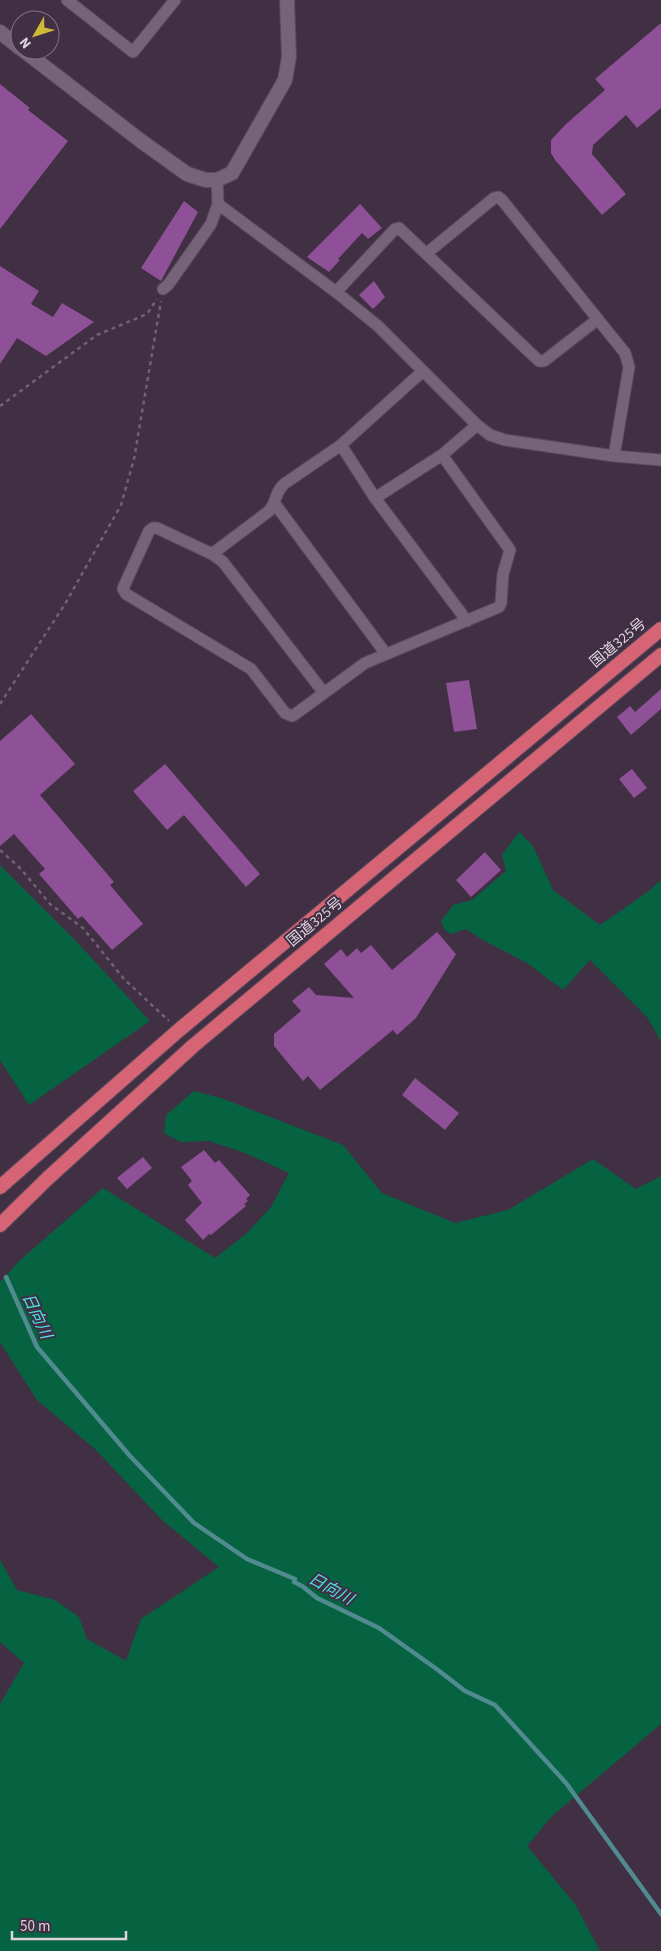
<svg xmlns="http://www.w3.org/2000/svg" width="661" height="1951" viewBox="0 0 661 1951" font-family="'Source Sans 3','Noto Sans JP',sans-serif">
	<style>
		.green { fill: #066341 }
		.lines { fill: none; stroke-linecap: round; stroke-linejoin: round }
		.stream { stroke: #518a8f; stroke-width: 4.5 }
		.building { fill: #8e5096 }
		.minor-casing { stroke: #5a4c5c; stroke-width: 13 }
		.tertiary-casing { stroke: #5a4c5c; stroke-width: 16 }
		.trunk-casing { stroke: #5a4c5c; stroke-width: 16 }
		.path { stroke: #716173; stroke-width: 2.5; stroke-dasharray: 4 4; stroke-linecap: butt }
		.minor { stroke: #776379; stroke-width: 11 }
		.tertiary { stroke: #776379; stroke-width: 14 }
		.trunk { stroke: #d66475; stroke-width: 14 }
		.labels { text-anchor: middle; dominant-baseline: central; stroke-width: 4; stroke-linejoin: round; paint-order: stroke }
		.street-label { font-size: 15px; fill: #ded3df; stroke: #412f43 }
		.water-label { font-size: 16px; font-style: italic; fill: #48e3e7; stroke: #412f43 }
	</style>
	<rect width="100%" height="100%" fill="#412f43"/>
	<path class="green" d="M 519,832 L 533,846 L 553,890 L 600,925 L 649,891 L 661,880 L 661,1041 L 647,1017 L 590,960 L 563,990 L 527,963 L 481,939 L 466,929 L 451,934 L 444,929 L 441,921 L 453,905 L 472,900 L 506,871 L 502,855 Z
		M 0,865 L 74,939 L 150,1021 L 29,1105 L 0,1060 Z
		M 194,1091 L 221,1098 L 343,1145 L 382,1193 L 455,1223 L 508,1210 L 593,1159 L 636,1189 L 661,1176 L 661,1724 L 552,1816 L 527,1846 L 575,1904 L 600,1951 L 0,1951 L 0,1704 L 24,1663 L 0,1642 L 0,1560 L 17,1590 L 55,1600 L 79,1617 L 87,1639 L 126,1661 L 141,1619 L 219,1567 L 163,1521 L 95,1449 L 37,1400 L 0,1342 L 0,1282 L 19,1261 L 103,1188 L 215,1258 L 247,1233 L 271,1207 L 289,1173 L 245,1153 L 209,1141 L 181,1142 L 164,1133 L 166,1115 Z"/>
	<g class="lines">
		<path class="stream" d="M 6,1277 L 37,1347 L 130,1456 L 194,1523 L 247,1559 L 295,1579 L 294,1582 L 302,1586 L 317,1598 L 379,1628 L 438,1670 L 465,1691 L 495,1705 L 566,1783 L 661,1914"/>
	</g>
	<path class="building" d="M 661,23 L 661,108 L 637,128 L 626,115 L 593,145 L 592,154 L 626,194 L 602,215 L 555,160 L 551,153 L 551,140 L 565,125 L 605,90 L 595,79 Z
		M 0,84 L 30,108 L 28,110 L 68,141 L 0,229 Z
		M 184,201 L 198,212 L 161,281 L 141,268 Z
		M 360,204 L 382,228 L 368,239 L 362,233 L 338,259 L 340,260 L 329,272 L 307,257 Z
		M 0,266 L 39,291 L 31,304 L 53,317 L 62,303 L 94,322 L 46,356 L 17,338 L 0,364 Z
		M 374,281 L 385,297 L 373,309 L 359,295 Z
		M 469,680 L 477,729 L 454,732 L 446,683 Z
		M 661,689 L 661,709 L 631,735 L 617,717 L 630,706 L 635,712 Z
		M 31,714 L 75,764 L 40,795 L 114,882 L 110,885 L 143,924 L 112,950 L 82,916 L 78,919 L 39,874 L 45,869 L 14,834 L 0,846 L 0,741 Z
		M 165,764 L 260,874 L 246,887 L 184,815 L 167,830 L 133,791 Z
		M 632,769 L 647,788 L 634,798 L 619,779 Z
		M 485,852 L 501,870 L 471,897 L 456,880 Z
		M 437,932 L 456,954 L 416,1018 L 397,1035 L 393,1030 L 320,1090 L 308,1076 L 303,1081 L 274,1046 L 274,1034 L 301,1011 L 292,1001 L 309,987 L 316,995 L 354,998 L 324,964 L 341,949 L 347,957 L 357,948 L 361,953 L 371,945 L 392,970 Z
		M 415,1078 L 459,1113 L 445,1130 L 402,1095 Z
		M 204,1150 L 215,1163 L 219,1160 L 250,1195 L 246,1199 L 248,1201 L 244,1204 L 246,1206 L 211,1235 L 209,1234 L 203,1240 L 185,1220 L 202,1203 L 188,1185 L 192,1181 L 181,1167 Z
		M 143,1157 L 152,1168 L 127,1189 L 117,1178 Z"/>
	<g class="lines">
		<defs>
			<path id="minor" d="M 67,0 L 133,52 L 175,0
				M 218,204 L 336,292 L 378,326 L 477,425 L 490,435 L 505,440 L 614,456 L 629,367 L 625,353 L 502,200 L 498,197 L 494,198 L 427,253
				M 163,289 L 168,285 L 211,224 L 218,204 L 217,180
				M 336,292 L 395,229 L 399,228 L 539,361 L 544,361 L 598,319
				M 341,445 L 375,498 L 467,621
				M 614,456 L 661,460
				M 375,498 L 442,455
				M 275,504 L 386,654
				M 212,554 L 269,511 C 278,501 273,495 284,484 L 341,445 L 423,371
				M 324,693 L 223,562 L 212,554 L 157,528 L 153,528 L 149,531 L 125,584 L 123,589 L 126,594 L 251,669 L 285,713 L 292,716 L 294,715 L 365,663 L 499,607 L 501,603 L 503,574 L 510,550 L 442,455 L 477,425"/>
			<path id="tertiary" d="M 0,32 L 20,48
				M 23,50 L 141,141 L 187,174 L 206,180 L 217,180 L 232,173 L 285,80 L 289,57 L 287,0"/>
			<path id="trunk" d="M 0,1187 L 179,1030 L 661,629
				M 0,1225 L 48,1178 L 193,1046 L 661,655"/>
		</defs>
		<use href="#minor" class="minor-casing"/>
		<use href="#tertiary" class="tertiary-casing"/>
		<use href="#trunk" class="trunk-casing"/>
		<path class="path" d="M 0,406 L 97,335 L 147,314 L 157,299
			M 0,704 L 65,604 L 121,505 L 134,459 L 161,301
			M 0,850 L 20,868 L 50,904 L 83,928 L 124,979 L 169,1021"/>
		<use href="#minor" class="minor"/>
		<use href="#tertiary" class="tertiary"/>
		<use href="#trunk" class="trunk"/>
	</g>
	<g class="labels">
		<g class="street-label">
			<text transform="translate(618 643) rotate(-40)">国道325号</text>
			<text transform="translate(315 922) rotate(-40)">国道325号</text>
		</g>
		<g class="water-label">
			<text transform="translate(37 1316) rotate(65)">日向川</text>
			<text transform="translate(331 1589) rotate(29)">日向川</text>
		</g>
	</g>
	<g transform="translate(35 35) rotate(231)"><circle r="24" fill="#412f43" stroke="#807181"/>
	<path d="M0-4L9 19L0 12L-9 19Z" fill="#ceb837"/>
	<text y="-8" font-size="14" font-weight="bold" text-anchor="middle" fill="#ded3df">N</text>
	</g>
	<path d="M12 1931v8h114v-8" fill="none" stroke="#ded3df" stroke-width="2.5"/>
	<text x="20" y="1931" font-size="15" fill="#ded3df" stroke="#412f43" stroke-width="4" paint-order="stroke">50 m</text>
</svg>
